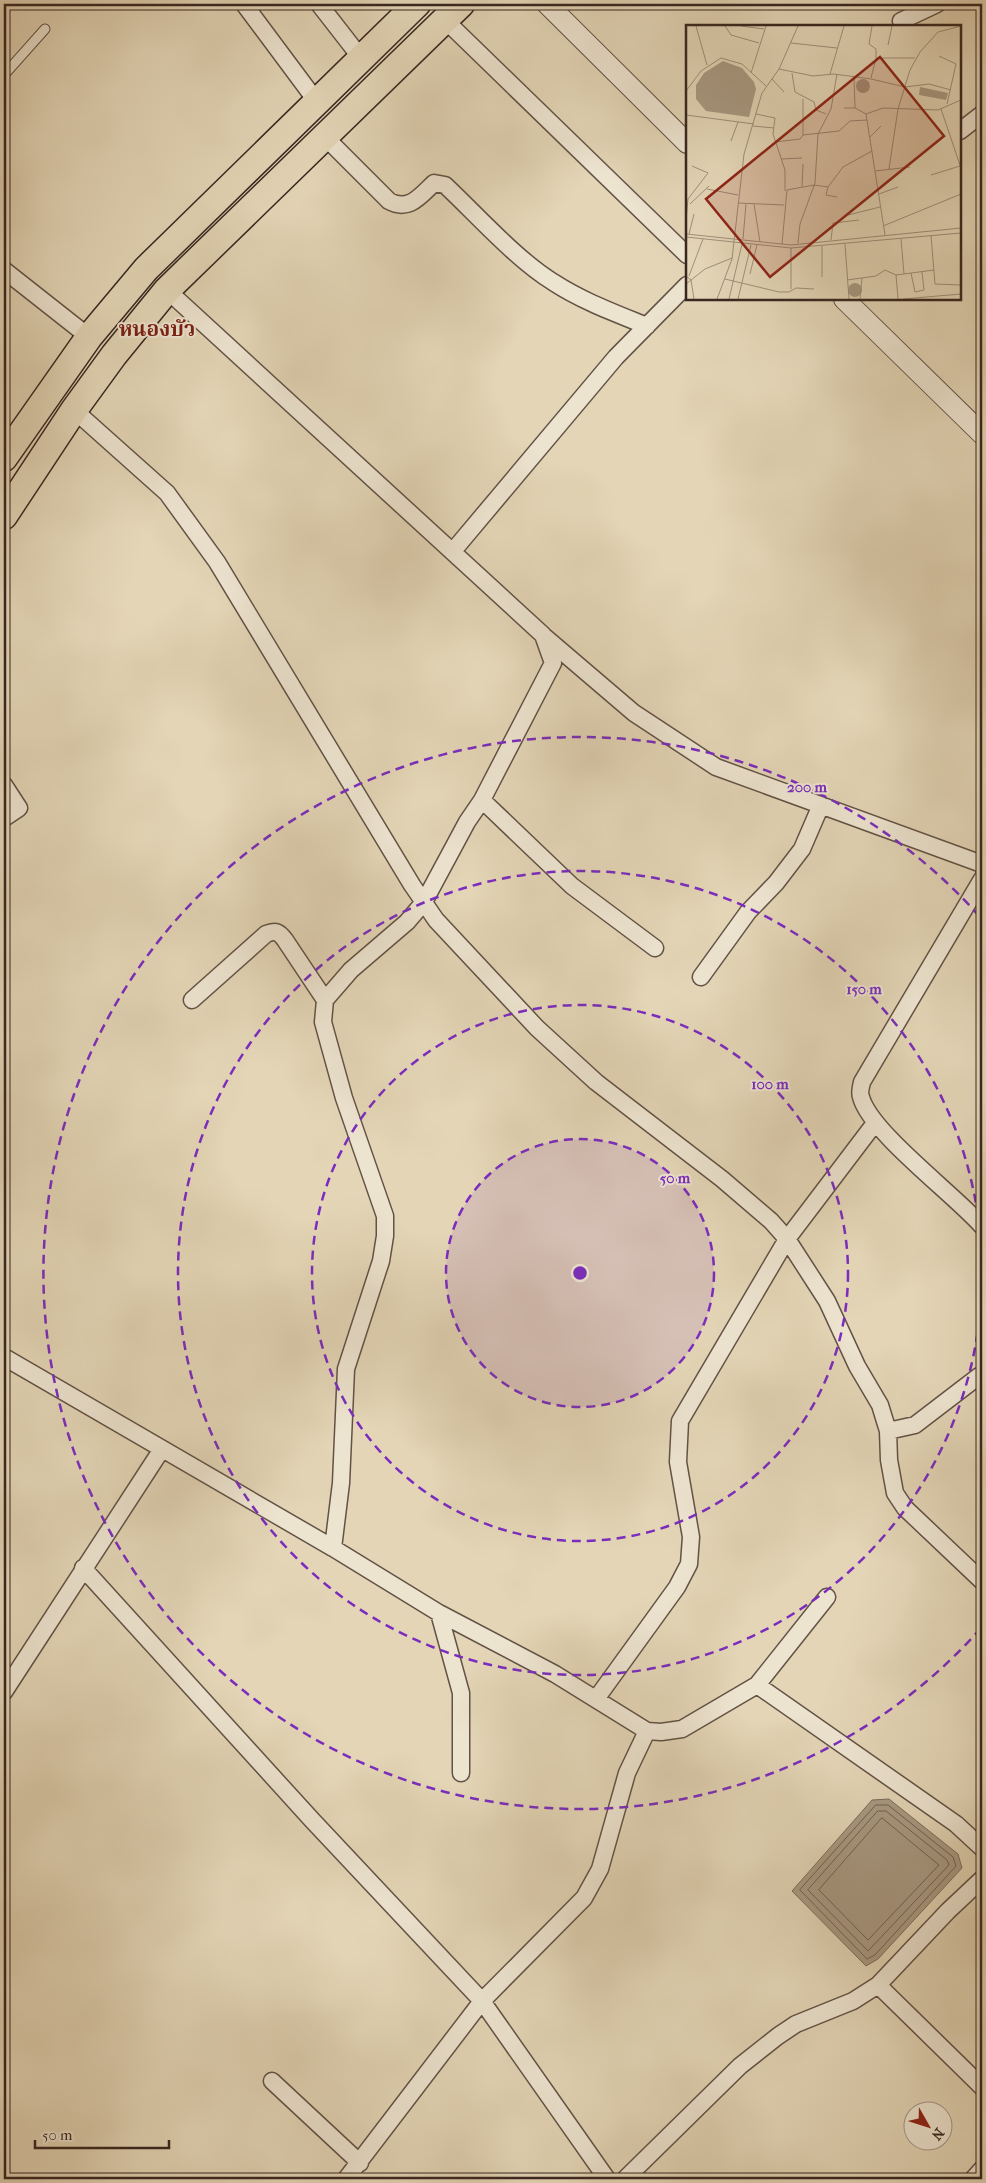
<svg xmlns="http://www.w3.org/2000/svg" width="986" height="2183" viewBox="0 0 986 2183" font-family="'IM FELL French Canon','Noto Serif Thai',serif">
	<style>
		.water { fill: #a99a83; stroke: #7c6c5c }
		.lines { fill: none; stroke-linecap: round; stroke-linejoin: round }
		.shore { stroke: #706052; stroke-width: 1 }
		.service-casing { stroke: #635246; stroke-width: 11 }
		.minor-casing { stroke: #635246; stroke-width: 19 }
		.tertiary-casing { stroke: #635246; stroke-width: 22 }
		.primary-casing { stroke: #382721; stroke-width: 29 }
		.service { stroke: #ede4d0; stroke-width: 9 }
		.minor { stroke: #ede4d0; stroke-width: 16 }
		.tertiary { stroke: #ede4d0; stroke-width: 20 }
		.primary { stroke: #e3d5b6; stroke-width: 26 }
		.ring { fill: none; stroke: #7b2cbf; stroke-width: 2.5; stroke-dasharray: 9 6 }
		.labels { text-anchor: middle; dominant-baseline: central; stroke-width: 4; stroke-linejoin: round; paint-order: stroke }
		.district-label { font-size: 21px; font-weight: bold; fill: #7a1f14; stroke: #ede4d0 }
		.inset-road { fill: none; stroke: #9f8f7a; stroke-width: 1 }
		.view { fill: #8f2418; fill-opacity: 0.15; stroke: #8f2418; stroke-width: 2.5 }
		.inset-edge { fill: none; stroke: #382721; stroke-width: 2.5 }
		.centre { fill: #7b2cbf; stroke: #ede4d0; stroke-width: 2.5 }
		.ring-label { font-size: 15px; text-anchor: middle; font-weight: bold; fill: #7b2cbf; stroke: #ede4d0; stroke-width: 4; stroke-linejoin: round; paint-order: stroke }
	</style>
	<rect width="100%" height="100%" fill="#e3d5b6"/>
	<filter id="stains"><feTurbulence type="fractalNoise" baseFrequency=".004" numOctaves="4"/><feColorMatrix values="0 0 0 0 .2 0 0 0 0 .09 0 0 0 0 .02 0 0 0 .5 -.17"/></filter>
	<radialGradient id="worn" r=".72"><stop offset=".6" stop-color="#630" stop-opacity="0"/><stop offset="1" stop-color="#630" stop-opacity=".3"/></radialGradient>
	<path class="water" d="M 889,1799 L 958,1854 L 962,1868 L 878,1959 L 866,1966 L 792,1891 L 872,1800 Z"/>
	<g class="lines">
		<path class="shore" d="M 876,1805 L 888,1805 L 953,1857 L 956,1866 L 875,1955 L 867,1959 L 800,1890 Z
			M 878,1811 L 886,1811 L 947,1860 L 949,1865 L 868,1951 L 808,1890 Z
			M 882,1818 L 939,1865 L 868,1940 L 819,1890 Z"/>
		<defs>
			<path id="service" d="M 4,5 L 5,4
				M 4,75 L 45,29"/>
			<path id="minor" d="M 244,4 L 317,102
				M 319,4 L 361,58
				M 445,20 L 687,255
				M 901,21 L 937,4
				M 960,131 L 982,114
				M 325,137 L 389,201 C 409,212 420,196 434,183 L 445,185 C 478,216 516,259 553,282 C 582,301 615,313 647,326
				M 4,270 L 89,337
				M 167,290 L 543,635 L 553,663 L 482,800 L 467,822 L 424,902 L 407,922 L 351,970 L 325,1000 L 323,1022 L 344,1098 L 385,1216 L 385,1236 L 381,1261 L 346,1369 L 341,1483 L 333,1548
				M 74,410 L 167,493 L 217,562 L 412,885 L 436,920 L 537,1028 L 596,1082 L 722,1179 L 771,1221 L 787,1239 L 827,1301 L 857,1366 L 880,1405 L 888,1431 L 889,1460 L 895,1493 L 905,1508 L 982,1581
				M 453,551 L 616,357 L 687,285
				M 545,637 L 634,713 L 716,767 L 982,864
				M 4,785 L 19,808 L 4,818
				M 482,800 L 572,886 L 655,948
				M 982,879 L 862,1082 C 861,1087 859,1093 861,1097 C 870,1132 955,1195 982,1226
				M 701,977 L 748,912 L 776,883 L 802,849 L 821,805
				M 192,1000 L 266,934 C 276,930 279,932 285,940 L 325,1000
				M 4,1357 L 333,1548 L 439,1613 L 555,1674 L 647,1731 L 661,1732 L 682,1729 L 757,1685 L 827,1597
				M 888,1431 L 915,1425 L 979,1376 L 982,1376
				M 83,1568 L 312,1820 L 482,2001 L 607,2179
				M 439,1613 L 461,1693 L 461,1773
				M 757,1685 L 956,1824 L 982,1848
				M 4,1692 L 162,1449
				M 596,1699 L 677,1587 L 689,1564 L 691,1537 L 678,1462 L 680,1421 L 787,1239 L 875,1123
				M 878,1985 L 982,2087
				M 272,2081 L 360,2163
				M 346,2179 L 482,2001 L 584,1898 L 600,1869 L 627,1773 L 647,1731
				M 625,2179 L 740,2066 L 778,2036 L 796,2024 L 853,2001 L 878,1985 L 948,1911 L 982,1879
				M 973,2179 L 982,2169"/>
			<path id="tertiary" d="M 547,4 L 687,143
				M 844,299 L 982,434"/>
			<path id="primary" d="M 4,458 L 89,337 L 146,269 L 417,4
				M 4,516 L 74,410 L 114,355 L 167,290 L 461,4"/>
		</defs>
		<use href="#service" class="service-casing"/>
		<use href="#minor" class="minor-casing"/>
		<use href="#tertiary" class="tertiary-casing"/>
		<use href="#primary" class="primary-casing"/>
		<use href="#service" class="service"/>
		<use href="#minor" class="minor"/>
		<use href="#tertiary" class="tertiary"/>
		<use href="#primary" class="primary"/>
	</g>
	<circle cx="580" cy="1273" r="134" fill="#7b2cbf" fill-opacity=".12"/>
	<g class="ring">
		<circle cx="580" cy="1273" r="134"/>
		<circle cx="580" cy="1273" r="268"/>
		<circle cx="580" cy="1273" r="402"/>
		<path d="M981 1628A536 536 0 1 1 981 918"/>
	</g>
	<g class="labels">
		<g class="district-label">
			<text x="157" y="329">หนองบัว</text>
		</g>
	</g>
	<g transform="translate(686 25)">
		<rect width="275" height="275" fill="#e3d5b6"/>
		<path d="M 37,36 L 56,43 L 68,57 L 70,64 L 63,92 L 20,86 L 10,74 L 10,60 L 18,48 ZM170 61a7 7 0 1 1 14 0a7 7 0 1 1-14 0ZM 234,62 L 262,68 L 260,75 L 233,70 ZM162 265a7 7 0 1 1 14 0a7 7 0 1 1-14 0Z" fill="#a99a83"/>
		<path class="inset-road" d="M 10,1 L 21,40M 39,1 L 45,10 L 73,18M 55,1 L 78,4M 186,1 L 183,19 L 190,24 L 190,33M 105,18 L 151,23M 202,20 L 206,1M 253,31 L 270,39 L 261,79M 93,44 L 127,51 L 148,49 L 185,54 L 219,62 L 243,59 L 265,65M 65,48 L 80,1M 106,48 L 109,67 L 128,77 L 130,85 L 140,89M 144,49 L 158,1M 168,52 L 169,83M 185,53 L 190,33 L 229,33M 86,54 L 98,67M 0,66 L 15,46 L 35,33 L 56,39 L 80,61M 158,83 L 169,83 L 180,89 L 199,210M 255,84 L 275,143M 70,89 L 89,93 L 87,109 L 99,145 L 99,166M 180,89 L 197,83 L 252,85 L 275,75M 0,90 L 68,99M 67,101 L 88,103M 117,110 L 117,74M 184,112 L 195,101M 45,116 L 52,97M 89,117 L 114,114 L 117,110 L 153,106 L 164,96 L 181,95M 95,134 L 116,133M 203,144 L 212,84 L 224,45 L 234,27 L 252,7 L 275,1M 189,146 L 224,142M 245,150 L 274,141M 116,162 L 117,139M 142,162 L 140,170 L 151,172M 21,164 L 52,170M 193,169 L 212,162M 2,174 L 22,148 L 6,141M 52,178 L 98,180M 4,179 L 23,161M 68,179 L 74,217M 162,190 L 194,182M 0,195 L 2,174M 197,201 L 275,169M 0,209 L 105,220 L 275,203M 3,209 L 8,189M 245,210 L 249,259 L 275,260M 0,212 L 105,223 L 275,208M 57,214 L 60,179M 215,214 L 218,249M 145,215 L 147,198 L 173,195M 112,218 L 114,199 L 129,158 L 132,109 L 145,84 L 151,49M 96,219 L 101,165 L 128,160 L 142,162 L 157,142 L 186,126M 159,219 L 163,274M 136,221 L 136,252M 105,223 L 105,264M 225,248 L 229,267 L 238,265 L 236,247M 64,249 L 71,220M 210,250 L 212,274M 0,251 L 5,255 L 8,274M 3,251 L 17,214M 39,254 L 93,267 L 103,267 L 110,263 L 128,264M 161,255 L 190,251 L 199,245 L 210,250 L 248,245M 0,259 L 19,244 L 46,233M 31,274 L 46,234 L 58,129 L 76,68 L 93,44 L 112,1M 43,274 L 56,219M 52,274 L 65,220M 174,274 L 176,253M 217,274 L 275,269"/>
		<path class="view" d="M 194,32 L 258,111 L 84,252 L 20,174 Z"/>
		<rect width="275" height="275" class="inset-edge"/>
	</g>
	<circle cx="580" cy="1273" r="8" class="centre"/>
	<g class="ring-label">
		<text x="807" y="792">200 m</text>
		<text x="864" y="994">150 m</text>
		<text x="770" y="1089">100 m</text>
		<text x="675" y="1183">50 m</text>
	</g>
	<rect width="986" height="2183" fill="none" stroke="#e3d5b6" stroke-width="20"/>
	<rect x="5" y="5" width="976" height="2173" fill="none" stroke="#382721" stroke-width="2.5"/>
	<rect x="10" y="10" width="966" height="2163" fill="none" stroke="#382721"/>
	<g transform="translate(928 2126) rotate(129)"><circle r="24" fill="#ede4d0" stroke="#a5988a"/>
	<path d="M0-4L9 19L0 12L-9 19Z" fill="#8f2418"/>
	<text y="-8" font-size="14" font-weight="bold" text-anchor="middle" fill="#382721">N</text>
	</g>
	<path d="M35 2140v8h134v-8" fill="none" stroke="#382721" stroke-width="2.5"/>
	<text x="42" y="2140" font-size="15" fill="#382721" stroke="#ede4d0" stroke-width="4" paint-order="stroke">50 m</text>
	<rect width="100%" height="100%" filter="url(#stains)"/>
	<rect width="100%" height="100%" fill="url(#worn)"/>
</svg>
